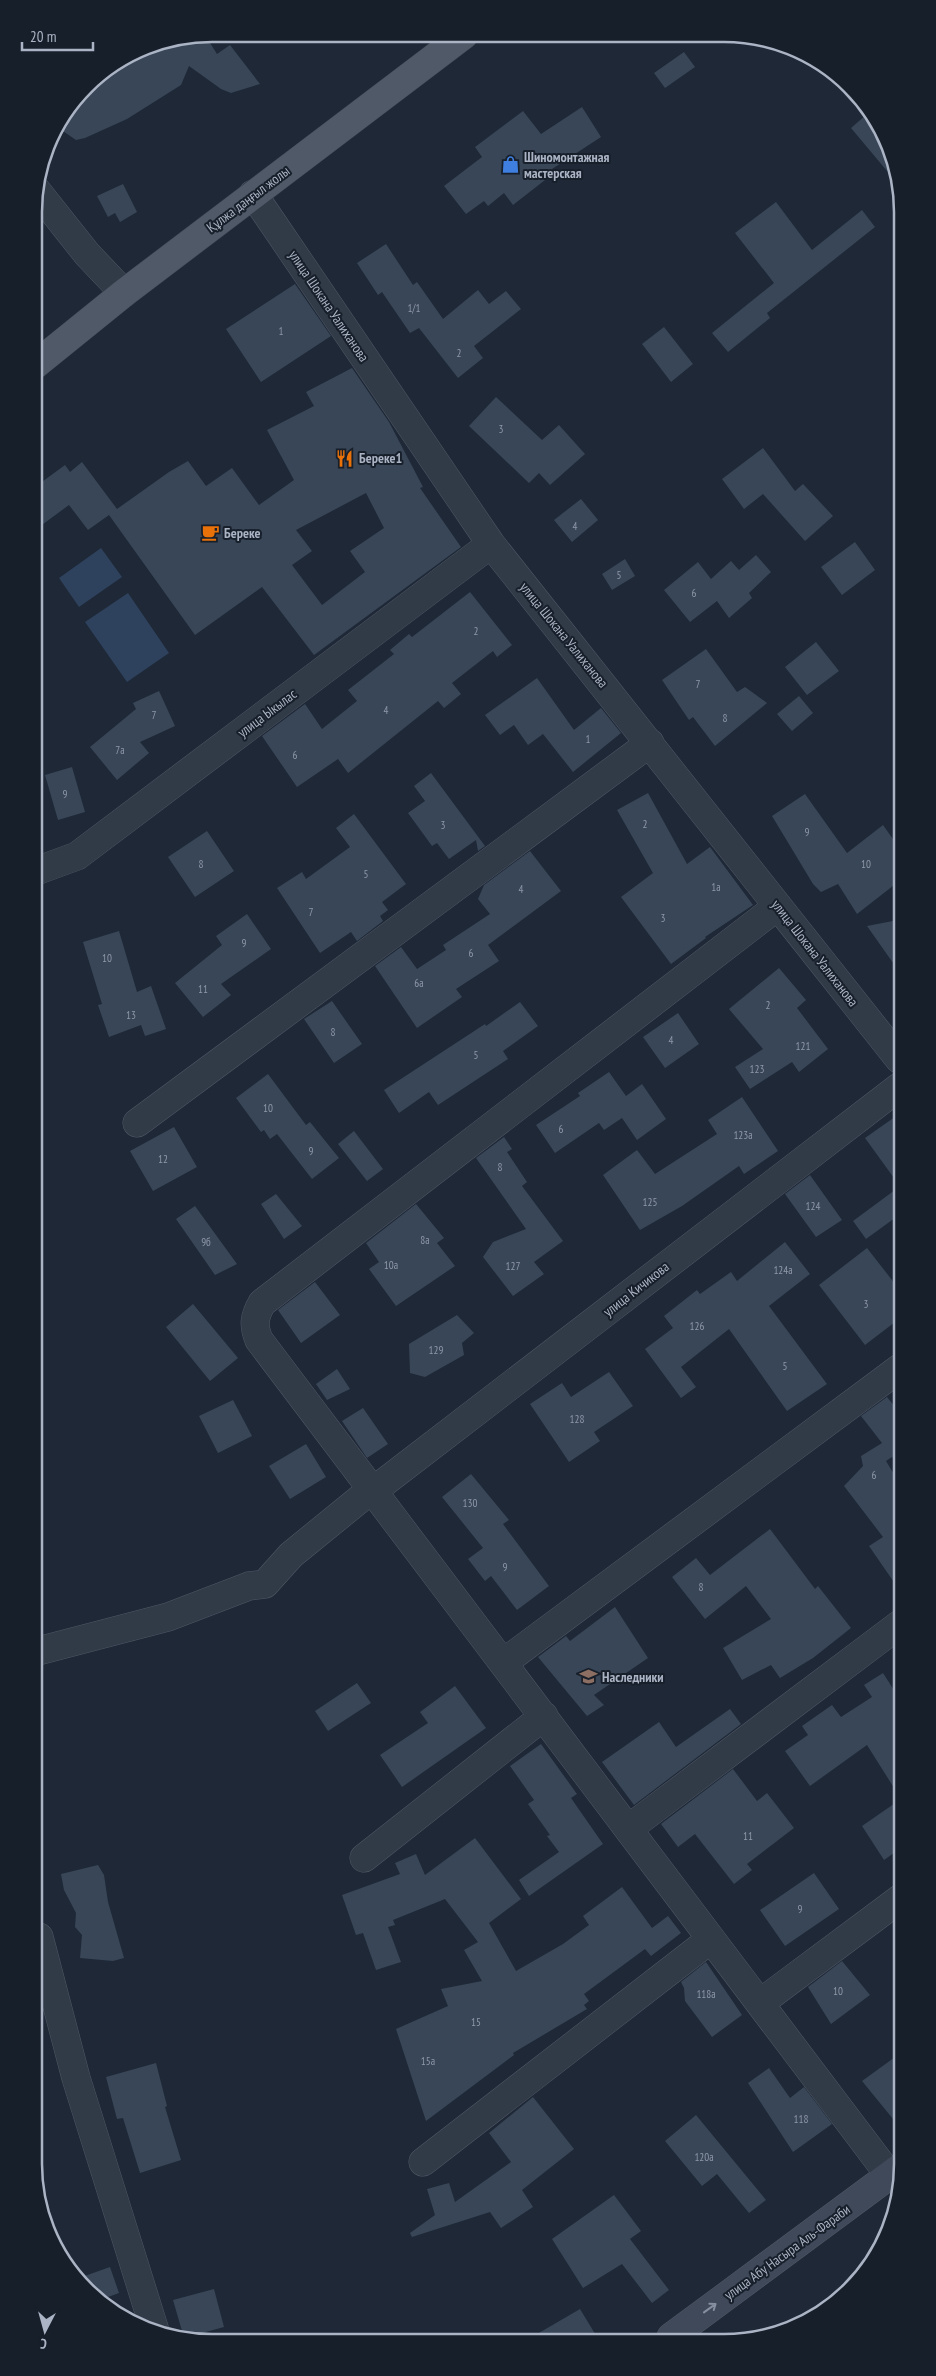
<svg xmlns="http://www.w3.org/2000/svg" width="936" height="2376" viewBox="0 0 936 2376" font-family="'PT Sans Narrow',sans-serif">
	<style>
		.water { fill: #2e415d }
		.building { fill: #394657; fill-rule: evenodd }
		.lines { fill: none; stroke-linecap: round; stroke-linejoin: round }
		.street-casing { stroke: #4f5765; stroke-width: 29 }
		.secondary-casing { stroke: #4f5765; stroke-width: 29 }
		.primary-casing { stroke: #3b4350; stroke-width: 29 }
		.street { stroke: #313a47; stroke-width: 28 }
		.secondary { stroke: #3f495a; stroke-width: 28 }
		.primary { stroke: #4f5967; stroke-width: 28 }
		.oneway { stroke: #858f9f }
		.labels { text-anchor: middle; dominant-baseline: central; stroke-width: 4; stroke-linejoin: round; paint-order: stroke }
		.number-label { font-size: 11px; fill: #8e98a9 }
		.poi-label { font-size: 14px; font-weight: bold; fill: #abb4c4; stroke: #171f2b; text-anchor: start }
		.street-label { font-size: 14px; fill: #abb4c4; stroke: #171f2b }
		.rim { fill: none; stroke: #abb4c4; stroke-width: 2.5 }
	</style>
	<rect width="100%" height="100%" fill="#1e2836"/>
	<path class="water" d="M 101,548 L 122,577 L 79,607 L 59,578 Z
		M 128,593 L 169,653 L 127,682 L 85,622 Z"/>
	<path class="building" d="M 205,35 L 217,54 L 230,45 L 260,84 L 231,93 L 221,89 L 189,66 L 181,85 L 127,119 L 85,138 L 76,140 L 57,127 L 94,78 L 144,47 Z
		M 684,52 L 695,67 L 665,88 L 654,73 Z
		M 582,107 L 601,137 L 552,169 L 554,173 L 513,205 L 504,193 L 488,206 L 484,201 L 466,214 L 444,186 L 482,157 L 475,147 L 523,111 L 541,134 Z
		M 866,115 L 896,165 L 887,171 L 851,128 Z
		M 123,184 L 137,212 L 120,222 L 115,213 L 108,217 L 97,196 Z
		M 776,202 L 812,250 L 862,210 L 875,227 L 767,313 L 770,318 L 728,352 L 712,333 L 774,283 L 735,233 Z
		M 386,244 L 413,285 L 417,282 L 443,319 L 478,290 L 489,304 L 506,291 L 521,309 L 474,346 L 483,358 L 458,378 L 419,328 L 410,333 L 382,292 L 378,295 L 357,263 Z
		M 295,284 L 331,336 L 261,382 L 226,329 Z
		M 664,327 L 693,364 L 671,382 L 642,344 Z
		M 352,368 L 389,422 L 423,487 L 420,488 L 461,547 L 314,655 L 262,587 L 195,635 L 109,515 L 88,530 L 69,505 L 35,530 L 35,487 L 65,465 L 70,472 L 82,462 L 117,509 L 169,472 L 188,461 L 206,486 L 232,468 L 259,505 L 294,480 L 267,430 L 314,406 L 306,392 ZM 366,493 L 384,528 L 350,551 L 365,572 L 322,605 L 292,565 L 312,551 L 296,530 Z
		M 496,397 L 542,440 L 559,425 L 585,454 L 550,485 L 539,473 L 529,483 L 469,426 Z
		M 763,448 L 795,491 L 803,484 L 833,516 L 805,541 L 763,494 L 744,509 L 722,479 Z
		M 581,499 L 598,520 L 572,542 L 554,520 Z
		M 855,542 L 875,570 L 842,595 L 821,567 Z
		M 756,555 L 771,572 L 749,593 L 752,598 L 729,618 L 717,601 L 690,622 L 664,590 L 698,562 L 711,579 L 731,561 L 739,570 Z
		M 625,559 L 635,576 L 612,590 L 602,574 Z
		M 470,592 L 512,645 L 497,657 L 493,651 L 452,683 L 461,694 L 444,708 L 438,701 L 348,773 L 338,759 L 297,787 L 262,736 L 305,704 L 322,729 L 357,701 L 348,690 L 394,654 L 390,650 L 409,634 L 412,637 Z
		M 816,642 L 839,671 L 807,695 L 785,667 Z
		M 706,649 L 737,692 L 745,687 L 767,703 L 715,746 L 693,717 L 689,720 L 662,680 Z
		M 537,678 L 574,730 L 601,708 L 621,733 L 573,772 L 543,734 L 528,745 L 514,725 L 500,735 L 485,715 Z
		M 159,691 L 175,726 L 140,742 L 149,753 L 117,780 L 90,747 L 136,709 L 133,703 Z
		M 799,696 L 813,713 L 792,731 L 777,714 Z
		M 72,767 L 85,812 L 58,820 L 45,775 Z
		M 431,773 L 485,846 L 478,851 L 476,840 L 449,859 L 437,843 L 432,846 L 408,813 L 425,801 L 414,786 Z
		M 648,793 L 687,864 L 710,847 L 753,905 L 705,937 L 706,938 L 671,964 L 621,897 L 653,873 L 617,810 Z
		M 805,794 L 847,853 L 883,825 L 898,846 L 898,882 L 857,914 L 838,884 L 821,892 L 813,884 L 772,816 Z
		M 354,814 L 406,884 L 382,902 L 388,910 L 380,916 L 383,921 L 357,941 L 351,932 L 320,953 L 277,888 L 302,872 L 306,879 L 350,847 L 336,828 Z
		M 207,831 L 234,871 L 195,897 L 168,857 Z
		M 530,851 L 561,891 L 488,945 L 499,961 L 456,989 L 462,997 L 417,1028 L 375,966 L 401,947 L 417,969 L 446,950 L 443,945 L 490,914 L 478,899 L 484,885 Z
		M 247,914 L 271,949 L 221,984 L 231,995 L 203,1017 L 175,983 L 222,945 L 216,936 Z
		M 898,920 L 898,970 L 867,926 Z
		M 119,931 L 137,992 L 151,986 L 166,1029 L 145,1036 L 141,1025 L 109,1037 L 98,1005 L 102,1004 L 83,942 Z
		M 779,968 L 806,1000 L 797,1008 L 828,1049 L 799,1072 L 792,1062 L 750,1089 L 735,1067 L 763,1049 L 729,1009 Z
		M 332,1001 L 362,1044 L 334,1063 L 304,1019 Z
		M 520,1002 L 538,1026 L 503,1051 L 508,1059 L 438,1105 L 429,1092 L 399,1113 L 384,1090 L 485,1024 L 486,1026 Z
		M 678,1013 L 699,1044 L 665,1068 L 643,1037 Z
		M 609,1072 L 626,1096 L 642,1084 L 666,1119 L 637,1140 L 622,1118 L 604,1130 L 599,1123 L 555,1153 L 536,1125 L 580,1096 L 578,1093 Z
		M 268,1074 L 306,1125 L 310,1122 L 339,1158 L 312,1179 L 277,1134 L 270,1139 L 264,1130 L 261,1132 L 236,1098 Z
		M 742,1097 L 778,1151 L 744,1174 L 739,1166 L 682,1206 L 640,1230 L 603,1175 L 637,1150 L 655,1174 L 717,1134 L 708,1120 Z
		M 899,1114 L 899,1185 L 865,1138 Z
		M 174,1127 L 197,1167 L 153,1191 L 130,1151 Z
		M 354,1131 L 383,1169 L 367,1181 L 338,1144 Z
		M 504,1137 L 512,1149 L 507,1152 L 527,1182 L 522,1186 L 563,1241 L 534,1262 L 544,1274 L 513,1296 L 483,1257 L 493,1242 L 526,1229 L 476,1158 Z
		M 810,1175 L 842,1220 L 816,1237 L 785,1194 Z
		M 899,1187 L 899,1215 L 866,1239 L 853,1221 Z
		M 276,1194 L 302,1226 L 284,1239 L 261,1204 Z
		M 416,1204 L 444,1238 L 437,1243 L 455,1266 L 396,1306 L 369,1269 L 379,1262 L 366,1243 Z
		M 195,1206 L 237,1264 L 215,1275 L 176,1219 Z
		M 785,1242 L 810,1274 L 769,1306 L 827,1384 L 787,1411 L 729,1329 L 681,1367 L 696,1387 L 681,1398 L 645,1349 L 673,1328 L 664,1316 L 697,1290 L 700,1294 L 731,1272 L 737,1281 Z
		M 867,1248 L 899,1289 L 899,1319 L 865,1345 L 819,1285 Z
		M 315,1282 L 340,1315 L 301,1343 L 278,1310 Z
		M 193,1304 L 238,1358 L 210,1381 L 166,1327 Z
		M 457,1315 L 474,1333 L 462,1343 L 464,1355 L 425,1377 L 410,1373 L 409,1344 Z
		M 337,1369 L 350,1389 L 327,1400 L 316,1384 Z
		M 609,1372 L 633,1406 L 594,1432 L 600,1441 L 569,1462 L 530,1404 L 562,1383 L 571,1397 Z
		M 887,1397 L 900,1413 L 900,1468 L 892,1457 L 886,1461 L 900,1484 L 900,1591 L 869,1546 L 883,1537 L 844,1486 L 863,1466 L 861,1456 L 882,1443 L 861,1416 Z
		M 233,1400 L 252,1436 L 218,1453 L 199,1416 Z
		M 363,1408 L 388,1444 L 367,1458 L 342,1421 Z
		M 306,1444 L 326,1477 L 290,1499 L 269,1466 Z
		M 471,1474 L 509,1520 L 503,1524 L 549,1586 L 517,1610 L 491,1576 L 485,1581 L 468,1559 L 483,1548 L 442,1497 Z
		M 770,1529 L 815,1589 L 818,1586 L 851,1628 L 813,1658 L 780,1678 L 771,1665 L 742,1680 L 723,1648 L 771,1619 L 746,1586 L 705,1619 L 672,1577 L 696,1558 L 710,1575 Z
		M 615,1607 L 648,1658 L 594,1695 L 604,1705 L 587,1716 L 538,1657 L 566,1636 L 570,1641 Z
		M 883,1673 L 901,1701 L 901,1799 L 867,1745 L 810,1786 L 785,1751 L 808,1735 L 802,1726 L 832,1705 L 841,1717 L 872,1697 L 864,1685 Z
		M 357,1683 L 371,1703 L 328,1731 L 315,1711 Z
		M 455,1686 L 486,1728 L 402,1787 L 380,1755 L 428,1723 L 420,1712 Z
		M 730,1709 L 741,1724 L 634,1805 L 602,1762 L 659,1722 L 676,1747 Z
		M 541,1744 L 577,1794 L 571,1798 L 603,1844 L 529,1896 L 519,1880 L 559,1852 L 547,1836 L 550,1835 L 528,1804 L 534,1800 L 510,1766 Z
		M 733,1769 L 757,1801 L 767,1793 L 794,1828 L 747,1864 L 752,1870 L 734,1884 L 695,1834 L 678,1847 L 661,1824 Z
		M 901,1799 L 901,1848 L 884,1860 L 862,1826 Z
		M 475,1838 L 521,1899 L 489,1923 L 516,1971 L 563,1944 L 589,1925 L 583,1916 L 622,1887 L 652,1928 L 668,1916 L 681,1933 L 651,1956 L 645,1949 L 584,1994 L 589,2001 L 584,2005 L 587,2009 L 513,2053 L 514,2055 L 426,2121 L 396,2029 L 448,2006 L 441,1989 L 482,1981 L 464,1950 L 478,1942 L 445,1899 L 393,1920 L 395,1925 L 388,1927 L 401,1962 L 376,1970 L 363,1933 L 356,1935 L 342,1895 L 400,1874 L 395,1863 L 416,1854 L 425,1875 Z
		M 98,1865 L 104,1875 L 108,1902 L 124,1958 L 113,1961 L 80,1958 L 82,1935 L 75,1927 L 76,1913 L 64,1890 L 61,1874 Z
		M 814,1873 L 839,1909 L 785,1946 L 760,1910 Z
		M 842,1961 L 870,1995 L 831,2024 L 808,1987 Z
		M 706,1962 L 742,2015 L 712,2037 L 685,2001 L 684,1988 L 681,1982 Z
		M 902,2052 L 902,2130 L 862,2081 Z
		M 156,2063 L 167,2106 L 165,2107 L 181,2160 L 140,2173 L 123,2118 L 117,2119 L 106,2077 Z
		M 769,2068 L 790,2098 L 804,2087 L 832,2124 L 793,2152 L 748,2083 Z
		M 533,2097 L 574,2149 L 522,2190 L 533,2207 L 501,2228 L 490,2212 L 412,2237 L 410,2233 L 435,2215 L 427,2189 L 449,2183 L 455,2202 L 511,2162 L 489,2133 Z
		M 696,2115 L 766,2200 L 749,2213 L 717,2174 L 702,2186 L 665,2141 Z
		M 614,2195 L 641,2231 L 630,2239 L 669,2290 L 652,2303 L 622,2264 L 583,2288 L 552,2239 Z
		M 110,2267 L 119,2293 L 100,2300 L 86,2290 L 79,2278 Z
		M 214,2289 L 224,2327 L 184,2338 L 173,2300 Z
		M 580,2309 L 597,2337 L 532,2337 Z"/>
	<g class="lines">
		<defs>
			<path id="street" d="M 37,191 L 87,254 L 124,293
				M 253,194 L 491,544 L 899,1059
				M 36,871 L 77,856 L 491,544
				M 778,906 L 262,1303 C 254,1317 253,1325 259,1340 L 890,2176
				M 137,1123 L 650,743
				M 373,1491 L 899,1087
				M 38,1651 L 168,1617 L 249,1586 L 265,1584 L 291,1555 L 372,1489
				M 503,1663 L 900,1368
				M 628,1829 L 900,1624
				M 364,1858 L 544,1716
				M 39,1937 L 76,2078 L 155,2331
				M 760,2003 L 901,1898
				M 423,2162 L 711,1939"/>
			<path id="secondary" d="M 671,2337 L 902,2166"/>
			<path id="primary" d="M 35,365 L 124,293 L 464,35"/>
		</defs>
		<use href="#street" class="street-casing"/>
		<use href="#secondary" class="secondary-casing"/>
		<use href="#primary" class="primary-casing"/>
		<use href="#street" class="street"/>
		<use href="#secondary" class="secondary"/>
		<use href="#primary" class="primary"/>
	</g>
	<defs><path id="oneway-shaft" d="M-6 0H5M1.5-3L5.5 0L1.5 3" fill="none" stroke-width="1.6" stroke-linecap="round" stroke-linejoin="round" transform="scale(1.25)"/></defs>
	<use class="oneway" href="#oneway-shaft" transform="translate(710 2308) rotate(-36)"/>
	<defs>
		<symbol id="shop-bare" viewBox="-9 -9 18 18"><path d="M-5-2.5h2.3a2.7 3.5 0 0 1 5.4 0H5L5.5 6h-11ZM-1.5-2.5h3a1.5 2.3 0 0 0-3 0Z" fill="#3f7fe0" stroke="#171f2b" stroke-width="2.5" paint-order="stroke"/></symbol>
		<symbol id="restaurant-bare" viewBox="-9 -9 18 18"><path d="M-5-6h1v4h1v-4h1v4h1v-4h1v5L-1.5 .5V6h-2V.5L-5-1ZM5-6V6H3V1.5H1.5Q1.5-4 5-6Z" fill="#e8710a" stroke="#171f2b" stroke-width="2.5" paint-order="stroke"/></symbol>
		<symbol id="cafe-bare" viewBox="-9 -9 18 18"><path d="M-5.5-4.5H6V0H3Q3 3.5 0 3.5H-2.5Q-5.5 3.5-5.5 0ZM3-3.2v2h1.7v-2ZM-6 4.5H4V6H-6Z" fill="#e8710a" stroke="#171f2b" stroke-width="2.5" paint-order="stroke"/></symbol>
		<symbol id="school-bare" viewBox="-9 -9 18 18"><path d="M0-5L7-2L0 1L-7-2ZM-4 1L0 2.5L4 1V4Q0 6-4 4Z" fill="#8d6e63" stroke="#171f2b" stroke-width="2.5" paint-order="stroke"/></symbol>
	</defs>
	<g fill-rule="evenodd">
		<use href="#shop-bare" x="498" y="152" width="25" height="25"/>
		<use href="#restaurant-bare" x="332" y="446" width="25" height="25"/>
		<use href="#cafe-bare" x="198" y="520" width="25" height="25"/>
		<use href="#school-bare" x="576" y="1664" width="25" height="25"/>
	</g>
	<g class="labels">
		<g class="number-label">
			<text x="414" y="308">1/1</text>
			<text x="281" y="331">1</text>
			<text x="459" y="353">2</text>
			<text x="501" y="429">3</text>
			<text x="575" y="526">4</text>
			<text x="619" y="575">5</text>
			<text x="694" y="593">6</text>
			<text x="476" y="631">2</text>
			<text x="698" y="684">7</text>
			<text x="386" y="710">4</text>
			<text x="154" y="715">7</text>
			<text x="725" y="718">8</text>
			<text x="588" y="739">1</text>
			<text x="120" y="750">7а</text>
			<text x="295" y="755">6</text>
			<text x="65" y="794">9</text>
			<text x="645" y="824">2</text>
			<text x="443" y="825">3</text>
			<text x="807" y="832">9</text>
			<text x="201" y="864">8</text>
			<text x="866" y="864">10</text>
			<text x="366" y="874">5</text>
			<text x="716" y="887">1а</text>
			<text x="521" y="889">4</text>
			<text x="311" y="912">7</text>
			<text x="663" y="918">3</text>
			<text x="244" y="943">9</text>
			<text x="471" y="953">6</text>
			<text x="107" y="958">10</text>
			<text x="419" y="983">6а</text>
			<text x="203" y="989">11</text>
			<text x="768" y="1005">2</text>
			<text x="131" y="1015">13</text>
			<text x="333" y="1032">8</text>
			<text x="671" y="1040">4</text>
			<text x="803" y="1046">121</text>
			<text x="476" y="1055">5</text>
			<text x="757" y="1069">123</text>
			<text x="268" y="1108">10</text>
			<text x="561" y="1129">6</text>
			<text x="743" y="1135">123а</text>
			<text x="311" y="1151">9</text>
			<text x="163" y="1159">12</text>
			<text x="500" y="1167">8</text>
			<text x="650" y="1202">125</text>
			<text x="813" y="1206">124</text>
			<text x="425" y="1240">8а</text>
			<text x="206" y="1242">9б</text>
			<text x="391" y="1265">10а</text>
			<text x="513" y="1266">127</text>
			<text x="783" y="1270">124а</text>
			<text x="866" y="1304">3</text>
			<text x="697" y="1326">126</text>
			<text x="436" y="1350">129</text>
			<text x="785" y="1366">5</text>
			<text x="577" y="1419">128</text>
			<text x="874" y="1475">6</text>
			<text x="470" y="1503">130</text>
			<text x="505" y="1567">9</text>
			<text x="701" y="1587">8</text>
			<text x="748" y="1836">11</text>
			<text x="800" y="1909">9</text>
			<text x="838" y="1991">10</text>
			<text x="706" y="1994">118а</text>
			<text x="476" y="2022">15</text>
			<text x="428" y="2061">15а</text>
			<text x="801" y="2119">118</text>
			<text x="704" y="2157">120а</text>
		</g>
		<g class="poi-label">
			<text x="524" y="157">Шиномонтажная<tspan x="524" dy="16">мастерская</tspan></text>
			<text x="359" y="458">Береке1</text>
			<text x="224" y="533">Береке</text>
			<text x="602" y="1677">Наследники</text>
		</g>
		<g class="street-label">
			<text transform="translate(248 199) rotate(-37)">Құлжа даңғыл жолы</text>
			<text transform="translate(329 306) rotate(56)">улица Шокана Уалиханова</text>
			<text transform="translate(564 635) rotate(51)">улица Шокана Уалиханова</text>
			<text transform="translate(267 713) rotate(-37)">улица Ыкылас</text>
			<text transform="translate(815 953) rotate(52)">улица Шокана Уалиханова</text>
			<text transform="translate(636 1289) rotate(-38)">улица Кичикова</text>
			<text transform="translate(787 2252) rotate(-36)">улица Абу Насыра Аль-Фараби</text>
		</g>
	</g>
	<path d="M0 0H936V2376H0ZM212 42H724A170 170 0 0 1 894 212V2164A170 170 0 0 1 724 2334H212A170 170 0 0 1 42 2164V212A170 170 0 0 1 212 42Z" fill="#171f2b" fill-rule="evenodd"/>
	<path class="rim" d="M212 42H724A170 170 0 0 1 894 212V2164A170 170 0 0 1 724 2334H212A170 170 0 0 1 42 2164V212A170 170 0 0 1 212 42Z"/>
	<g transform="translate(45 2331) rotate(186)" stroke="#171f2b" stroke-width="4" paint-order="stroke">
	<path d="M0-4L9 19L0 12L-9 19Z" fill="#abb4c4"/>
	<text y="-8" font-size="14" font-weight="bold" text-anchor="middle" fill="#abb4c4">С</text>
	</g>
	<path d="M22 42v8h71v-8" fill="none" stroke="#abb4c4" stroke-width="2.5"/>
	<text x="30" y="42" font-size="15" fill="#abb4c4" stroke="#171f2b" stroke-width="4" paint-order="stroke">20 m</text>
</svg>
